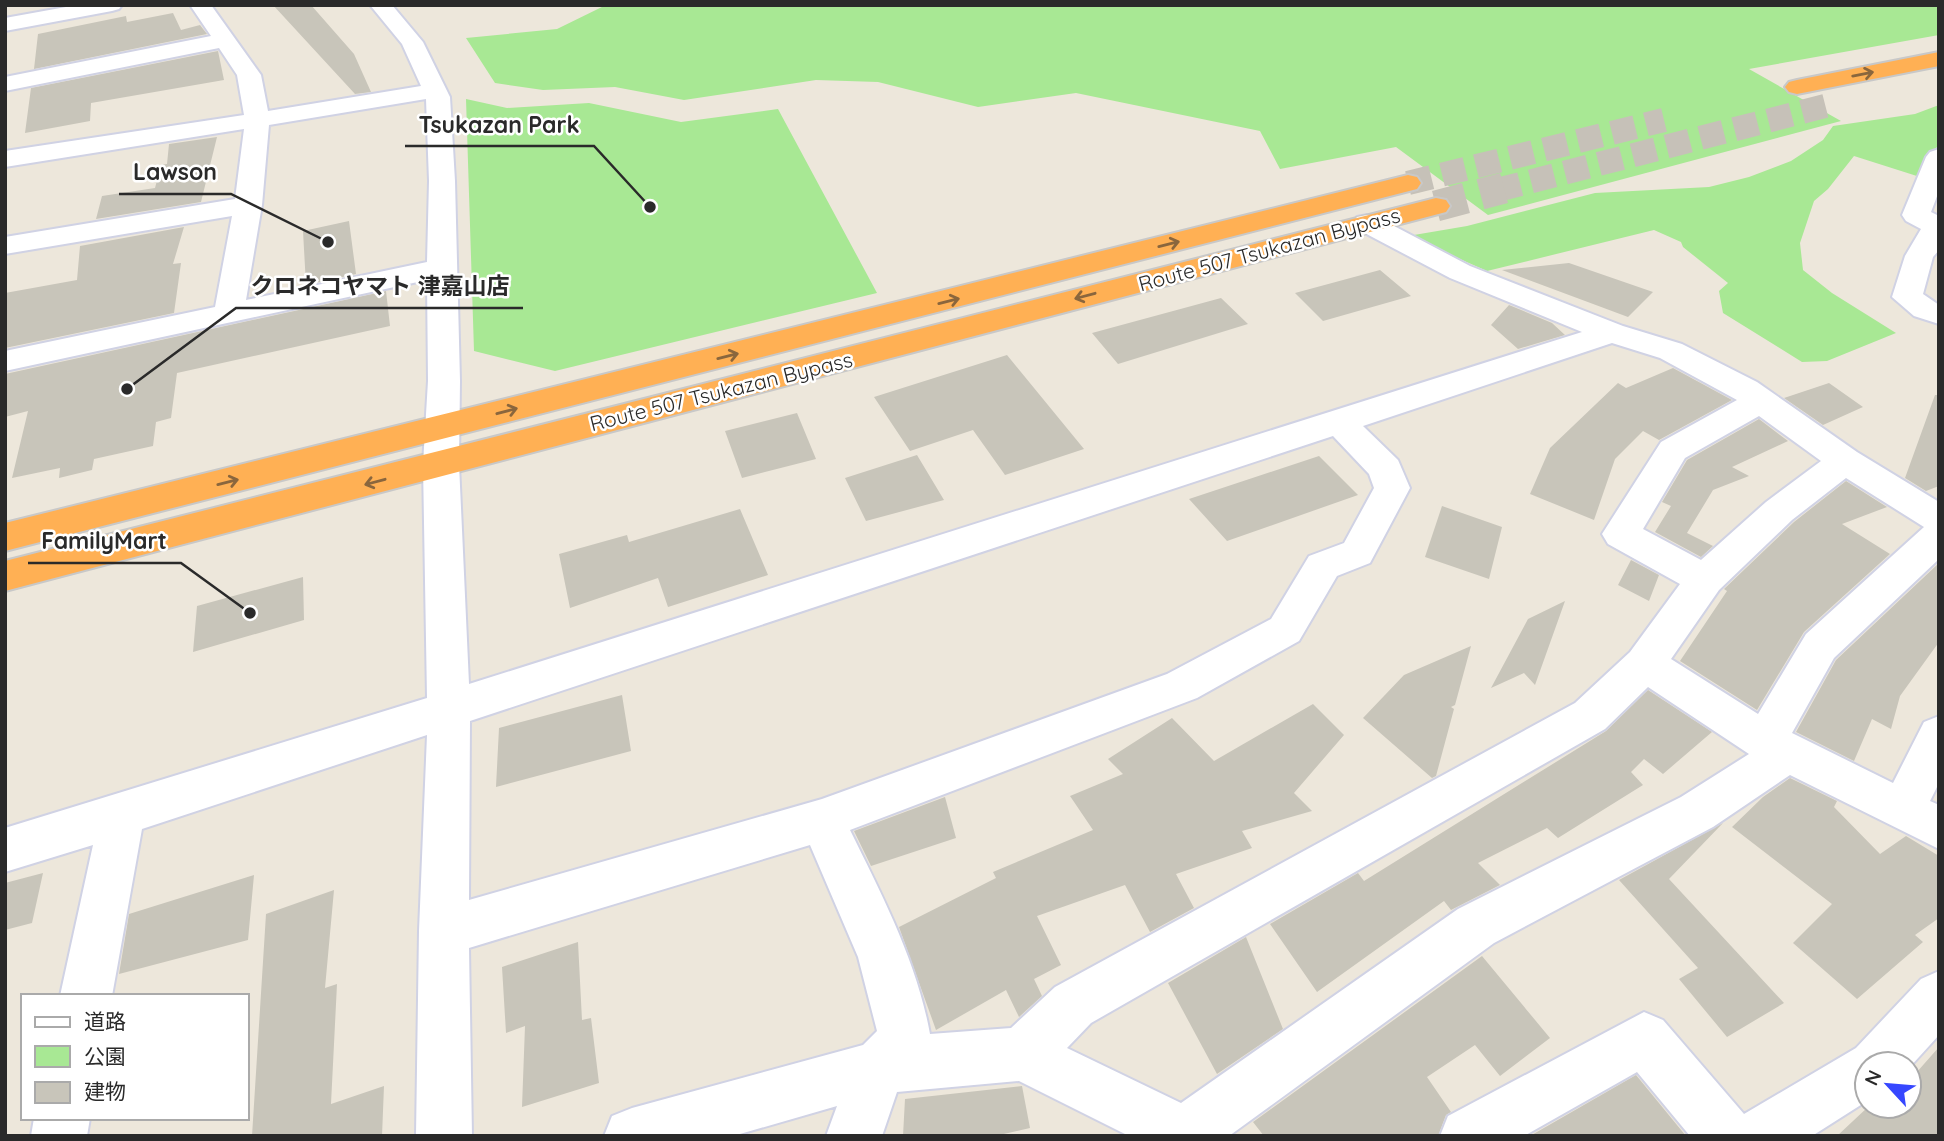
<svg xmlns="http://www.w3.org/2000/svg" width="1944" height="1141" viewBox="0 0 1944 1141" font-family="Quicksand,'Noto Sans JP',sans-serif">
	<style>
		.green { fill: #a8e894 }
		.building { fill: #c8c5ba }
		.lines { fill: none; stroke-linecap: round; stroke-linejoin: round }
		.highway-tunnel-far1 { stroke: #c6c1b8; stroke-width: 24; stroke-dasharray: 24 11; stroke-linecap: butt }
		.highway-tunnel { stroke: #c6c1b8; stroke-width: 31; stroke-dasharray: 31 15; stroke-linecap: butt }
		.minor-casing { stroke: #d0d2e4; stroke-width: 4 }
		.highway-casing { stroke: #c8c8c8; stroke-width: 4 }
		.minor { fill: #fff; fill-rule: evenodd }
		.highway { fill: #ffb054; fill-rule: evenodd }
		.oneway { stroke: #8a663d }
		.labels { text-anchor: middle; dominant-baseline: central; stroke-width: 5; stroke-linejoin: round; paint-order: stroke }
		.street-label { font-size: 21px; fill: #2a2a2a; stroke: #fff }
		.leader { fill: none; stroke: #2a2a2a; stroke-width: 2.5 }
		.callout-dot { fill: #2a2a2a; stroke: #fff; stroke-width: 2.5 }
		.callout-label { font-size: 23px; text-anchor: middle; font-weight: bold; fill: #2a2a2a; stroke: #fff; stroke-width: 5; stroke-linejoin: round; paint-order: stroke }
	</style>
	<rect width="100%" height="100%" fill="#ede7db"/>
	<path class="green" d="M 606,5 L 1939,5 L 1939,35 L 1749,69 L 1841,121 L 1488,215 L 1396,147 L 1280,169 L 1260,131 L 1076,93 L 978,107 L 878,82 L 816,80 L 684,100 L 615,87 L 543,90 L 495,83 L 466,38 L 557,29 Z
		M 466,99 L 507,108 L 589,103 L 681,122 L 778,109 L 877,293 L 555,371 L 474,351 Z
		M 1939,105 L 1939,146 L 1927,154 L 1920,177 L 1854,156 L 1828,189 L 1814,201 L 1800,243 L 1803,270 L 1832,293 L 1896,333 L 1827,361 L 1802,362 L 1723,313 L 1719,291 L 1728,283 L 1683,247 L 1681,242 L 1654,230 L 1487,271 L 1408,236 L 1467,226 L 1595,193 L 1709,187 L 1749,177 L 1791,161 L 1823,140 L 1833,126 L 1915,114 Z"/>
	<path class="building" d="M 273,5 L 311,5 L 354,54 L 371,92 L 355,94 Z
		M 173,13 L 181,30 L 200,25 L 207,34 L 34,69 L 38,34 L 126,16 L 127,22 Z
		M 218,51 L 224,80 L 91,103 L 90,121 L 25,133 L 31,88 Z
		M 217,137 L 201,202 L 96,219 L 102,196 L 155,188 L 161,165 L 167,164 L 169,144 Z
		M 349,221 L 356,274 L 306,285 L 303,231 Z
		M 184,227 L 173,264 L 181,263 L 174,313 L 5,348 L 5,293 L 77,280 L 80,246 Z
		M 1569,263 L 1653,292 L 1628,317 L 1502,270 Z
		M 1380,270 L 1411,296 L 1323,321 L 1295,293 Z
		M 386,291 L 390,326 L 177,373 L 171,418 L 156,422 L 153,446 L 94,459 L 92,470 L 59,478 L 60,468 L 12,478 L 28,411 L 5,417 L 5,374 Z
		M 1221,298 L 1248,324 L 1118,364 L 1092,333 Z
		M 1509,305 L 1552,323 L 1565,335 L 1518,349 L 1491,325 Z
		M 1007,355 L 1084,449 L 1005,475 L 973,430 L 910,451 L 874,397 Z
		M 1673,368 L 1732,400 L 1659,440 L 1643,431 L 1615,459 L 1594,520 L 1530,494 L 1550,448 L 1618,383 L 1626,388 Z
		M 1829,383 L 1863,407 L 1823,425 L 1784,398 Z
		M 1935,395 L 1939,395 L 1939,486 L 1926,491 L 1905,478 Z
		M 797,413 L 816,459 L 742,478 L 725,431 Z
		M 1759,419 L 1788,441 L 1732,467 L 1749,476 L 1713,490 L 1687,533 L 1713,546 L 1701,557 L 1655,532 L 1671,506 L 1662,502 L 1687,460 Z
		M 917,455 L 944,500 L 866,521 L 845,478 Z
		M 1319,456 L 1358,495 L 1227,541 L 1189,499 Z
		M 1846,481 L 1887,507 L 1842,524 L 1890,554 L 1804,632 L 1757,710 L 1680,661 L 1727,591 L 1724,589 L 1794,522 Z
		M 1442,506 L 1502,527 L 1489,579 L 1425,557 Z
		M 740,509 L 768,575 L 668,607 L 658,578 L 570,608 L 559,554 L 627,535 L 629,542 Z
		M 1631,560 L 1659,575 L 1649,601 L 1618,585 Z
		M 1939,563 L 1939,642 L 1900,696 L 1891,729 L 1872,719 L 1854,761 L 1796,732 L 1836,660 Z
		M 303,577 L 304,620 L 193,652 L 197,606 Z
		M 1565,601 L 1535,685 L 1524,673 L 1491,688 L 1528,619 Z
		M 1471,646 L 1455,705 L 1451,707 L 1454,709 L 1436,776 L 1432,778 L 1363,718 L 1404,675 Z
		M 1648,690 L 1712,732 L 1663,774 L 1644,759 L 1631,772 L 1643,785 L 1558,838 L 1547,828 L 1478,863 L 1500,885 L 1451,910 L 1444,901 L 1317,992 L 1270,924 L 1358,873 L 1364,881 L 1606,731 Z
		M 622,695 L 631,751 L 496,787 L 499,728 Z
		M 1313,704 L 1344,735 L 1294,793 L 1312,811 L 1242,831 L 1252,848 L 1176,874 L 1194,908 L 1150,932 L 1125,885 L 1037,916 L 1061,965 L 1034,979 L 1042,996 L 1019,1017 L 1006,990 L 936,1030 L 899,927 L 996,878 L 993,872 L 1093,830 L 1070,796 L 1123,774 L 1108,759 L 1172,718 L 1214,761 Z
		M 1790,778 L 1837,801 L 1834,807 L 1880,854 L 1906,836 L 1939,856 L 1939,918 L 1915,935 L 1923,942 L 1857,999 L 1793,943 L 1832,904 L 1732,827 L 1763,797 Z
		M 945,797 L 956,838 L 871,866 L 854,831 Z
		M 1723,823 L 1669,879 L 1784,1003 L 1727,1037 L 1679,979 L 1698,968 L 1619,880 Z
		M 43,873 L 32,923 L 5,930 L 5,883 Z
		M 254,875 L 248,940 L 119,974 L 129,914 Z
		M 334,890 L 325,988 L 337,984 L 331,1104 L 384,1086 L 382,1136 L 252,1136 L 266,914 Z
		M 1246,937 L 1283,1029 L 1217,1074 L 1168,983 Z
		M 578,942 L 582,1020 L 591,1018 L 599,1083 L 522,1107 L 525,1026 L 506,1033 L 502,967 Z
		M 1482,956 L 1550,1038 L 1500,1076 L 1475,1045 L 1427,1077 L 1451,1112 L 1446,1115 L 1438,1136 L 1264,1136 L 1253,1122 Z
		M 1939,1047 L 1939,1136 L 1837,1136 L 1869,1106 L 1909,1106 L 1909,1081 Z
		M 1636,1075 L 1686,1136 L 1530,1136 Z
		M 1022,1086 L 1030,1128 L 995,1136 L 903,1136 L 905,1099 Z"/>
	<g class="lines">
		<path class="highway-tunnel-far1" d="M 1408,183 L 1664,120
			M 1497,190 L 1833,104"/>
		<path class="highway-tunnel" d="M 1436,206 L 1504,188"/>
		<defs>
			<path id="minor" d="M 77,5 L 122,5 L 119,9 L 112,11 L 5,31 L 5,18 Z
				M 190,5 L 211,5 L 261,75 L 268,111 L 421,86 L 402,44 L 370,5 L 392,5 L 423,42 L 450,97 L 455,181 L 460,381 L 459,464 L 469,684 L 1582,332 L 1450,278 L 1357,229 L 1353,223 L 1357,217 L 1367,215 L 1377,217 L 1470,266 L 1623,326 L 1682,344 L 1757,382 L 1857,452 L 1939,502 L 1939,559 L 1834,658 L 1792,733 L 1893,783 L 1924,722 L 1939,716 L 1939,783 L 1930,801 L 1939,805 L 1939,849 L 1790,775 L 1713,827 L 1494,943 L 1229,1136 L 1129,1136 L 1019,1081 L 897,1092 L 882,1136 L 826,1136 L 837,1106 L 733,1136 L 604,1136 L 612,1116 L 632,1108 L 863,1045 L 877,1031 L 858,957 L 810,845 L 469,948 L 472,1136 L 416,1136 L 419,931 L 427,735 L 142,829 L 112,996 L 60,996 L 93,845 L 5,872 L 5,828 L 427,698 L 423,464 L 428,381 L 427,280 L 5,371 L 5,351 L 215,307 L 232,216 L 5,254 L 5,237 L 235,199 L 244,129 L 5,167 L 5,151 L 244,115 L 237,75 L 219,48 L 5,91 L 5,77 L 211,36 ZM 426,99 L 429,181 L 427,262 L 246,300 L 262,205 L 269,125 ZM 1612,343 L 1660,358 L 1737,400 L 1661,442 L 1602,534 L 1608,544 L 1680,584 L 1630,652 L 1575,703 L 1055,987 L 1011,1028 L 930,1034 C 917,962 882,895 850,830 L 1197,698 L 1299,641 L 1337,576 L 1370,563 L 1410,488 L 1398,460 L 1363,426 ZM 1759,416 L 1821,461 L 1766,502 L 1701,560 L 1643,529 L 1685,458 ZM 1333,436 L 1369,474 L 1374,488 L 1344,543 L 1309,556 L 1271,619 L 1167,674 L 822,799 L 469,900 L 470,721 ZM 1846,478 L 1924,527 L 1806,634 L 1758,714 L 1671,659 L 1719,590 L 1792,520 ZM 1648,687 L 1749,754 L 1681,797 L 1458,909 L 1181,1103 L 1067,1048 L 1091,1023 L 1605,729 Z
				M 1939,149 L 1939,191 L 1931,212 L 1939,216 L 1939,250 L 1933,257 L 1923,294 L 1939,305 L 1939,324 L 1914,316 L 1892,297 L 1905,256 L 1921,229 L 1906,221 L 1902,215 L 1926,157 L 1930,152 Z
				M 1939,971 L 1939,1035 L 1909,1068 L 1909,1064 L 1867,1064 L 1867,1101 L 1812,1136 L 1690,1136 L 1637,1072 L 1524,1136 L 1440,1136 L 1448,1116 L 1644,1012 L 1663,1020 L 1744,1114 L 1856,1048 L 1921,979 Z
				M 34,1118 L 90,1118 L 87,1136 L 31,1136 Z"/>
			<path id="highway" d="M 1939,52 L 1939,66 L 1797,94 L 1789,92 L 1785,87 L 1789,82 L 1797,80 Z
				M 1408,175 L 1417,177 L 1421,183 L 1417,189 L 5,551 L 5,523 Z
				M 1436,198 L 1446,200 L 1450,206 L 1446,212 L 5,591 L 5,561 Z"/>
		</defs>
		<use href="#minor" class="minor-casing"/>
		<use href="#highway" class="highway-casing"/>
		<use href="#minor" class="minor"/>
		<use href="#highway" class="highway"/>
	</g>
	<defs><path id="oneway-shaft" d="M-6 0H5M1.5-3L5.5 0L1.5 3" fill="none" stroke-width="1.6" stroke-linecap="round" stroke-linejoin="round" transform="scale(1.75)"/></defs>
	<g class="oneway">
		<use href="#oneway-shaft" transform="translate(1863 74) rotate(-11)"/>
		<use href="#oneway-shaft" transform="translate(1169 244) rotate(-14)"/>
		<use href="#oneway-shaft" transform="translate(1085 296) rotate(165)"/>
		<use href="#oneway-shaft" transform="translate(949 301) rotate(-14)"/>
		<use href="#oneway-shaft" transform="translate(728 356) rotate(-14)"/>
		<use href="#oneway-shaft" transform="translate(507 411) rotate(-15)"/>
		<use href="#oneway-shaft" transform="translate(228 482) rotate(-14)"/>
		<use href="#oneway-shaft" transform="translate(375 482) rotate(165)"/>
	</g>
	<g class="labels">
		<g class="street-label">
			<text transform="translate(1269 249) rotate(-15)">Route 507 Tsukazan Bypass</text>
			<text transform="translate(721 391) rotate(-14)">Route 507 Tsukazan Bypass</text>
		</g>
	</g>
	<path class="leader" d="M650 207L594 146H405M328 242L231 194H119M127 389L236 308H523M250 613L181 563H28"/>
	<g class="callout-dot">
		<circle cx="650" cy="207" r="7"/>
		<circle cx="328" cy="242" r="7"/>
		<circle cx="127" cy="389" r="7"/>
		<circle cx="250" cy="613" r="7"/>
	</g>
	<g class="callout-label">
		<text x="499" y="133">Tsukazan Park</text>
		<text x="175" y="180">Lawson</text>
		<text x="380" y="294">クロネコヤマト 津嘉山店</text>
		<text x="104" y="549">FamilyMart</text>
	</g>
	<rect width="1944" height="1141" fill="none" stroke="#2a2a2a" stroke-width="14"/>
	<rect x="21" y="994" width="228" height="126" fill="#ffffff" stroke="#aaaaaa" stroke-width="2"/>
	<rect x="35" y="1017" width="35" height="10" fill="#ffffff" stroke="#aaaaaa" stroke-width="2"/>
	<text x="84" y="1029" font-size="21" fill="#2a2a2a">道路</text>
	<rect x="35" y="1046" width="35" height="21" fill="#a8e894" stroke="#aaaaaa" stroke-width="2"/>
	<text x="84" y="1064" font-size="21" fill="#2a2a2a">公園</text>
	<rect x="35" y="1082" width="35" height="21" fill="#c8c5ba" stroke="#aaaaaa" stroke-width="2"/>
	<text x="84" y="1099" font-size="21" fill="#2a2a2a">建物</text>
	<g transform="translate(1888 1085) rotate(296)"><circle r="33" fill="#ffffff" stroke="#aaaaaa" stroke-width="2"/>
	<path d="M0-5L12 26L0 18L-12 26Z" fill="#3647ff"/>
	<text y="-10" font-size="19" font-weight="bold" text-anchor="middle" fill="#2a2a2a">N</text>
	</g>
</svg>
